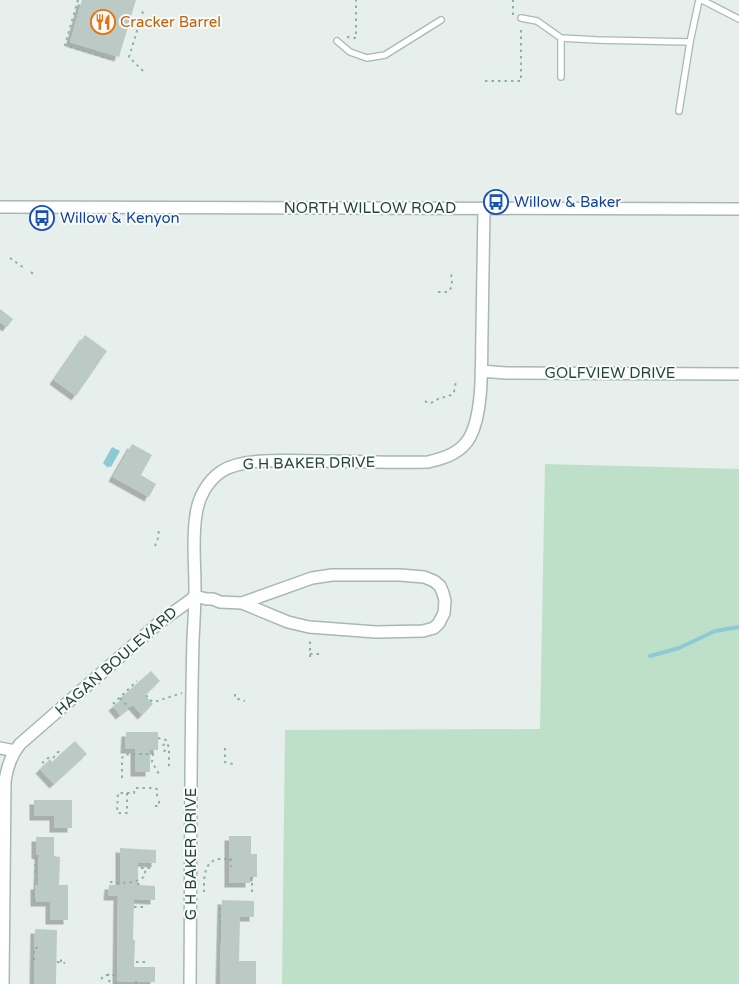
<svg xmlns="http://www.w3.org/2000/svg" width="739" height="984" viewBox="0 0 739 984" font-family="'Varela Round',sans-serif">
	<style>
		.green { fill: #bfe0c8 }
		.water { fill: #8ec9d4 }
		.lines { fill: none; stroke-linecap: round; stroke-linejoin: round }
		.stream { stroke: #8ec9d4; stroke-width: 4 }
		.building { fill: #bbcac4; filter: url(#shadow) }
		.service-casing { stroke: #a8b8b2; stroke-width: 8 }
		.minor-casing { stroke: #a8b8b2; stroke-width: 14 }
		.path { stroke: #86b3a5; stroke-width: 2; stroke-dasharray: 2.5 4; stroke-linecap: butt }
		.service { stroke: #fff; stroke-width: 5.5 }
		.minor { stroke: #fff; stroke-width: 11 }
		.labels { text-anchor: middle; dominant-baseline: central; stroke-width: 4; stroke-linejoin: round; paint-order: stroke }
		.food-label { font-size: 15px; fill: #c56008; stroke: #f7fbf9; text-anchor: start }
		.transit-label { font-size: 15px; fill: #164399; stroke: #f7fbf9; text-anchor: start }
		.street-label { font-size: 15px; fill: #24423a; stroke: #f7fbf9 }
	</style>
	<defs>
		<filter id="shadow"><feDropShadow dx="-4.5" dy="4.5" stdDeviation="0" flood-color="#0004"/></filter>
	</defs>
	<rect width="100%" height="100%" fill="#e6efeb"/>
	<path class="green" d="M 545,464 L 739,469 L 739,984 L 282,984 L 285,730 L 540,729 Z"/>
	<path class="water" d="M 112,447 L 120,451 L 111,467 L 109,466 L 108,468 L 103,463 Z"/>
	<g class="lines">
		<path class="stream" d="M 650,656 L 679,648 L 715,631 L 739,627"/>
	</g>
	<path class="building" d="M 82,0 L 136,0 L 119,57 L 70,42 Z
		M 0,309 L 13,319 L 7,327 L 0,322 Z
		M 85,335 L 107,351 L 76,396 L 54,380 Z
		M 132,444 L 152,455 L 141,475 L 156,484 L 149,497 L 113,477 Z
		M 151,671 L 160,681 L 145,695 L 153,704 L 142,715 L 133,705 L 120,715 L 113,706 L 126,696 L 124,695 Z
		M 126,732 L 158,732 L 158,750 L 150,750 L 150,772 L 135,772 L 135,749 L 125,749 Z
		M 75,741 L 87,754 L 54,784 L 40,769 L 50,759 L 52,762 Z
		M 34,800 L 72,800 L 72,828 L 54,828 L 54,816 L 34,816 Z
		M 229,836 L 251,836 L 251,854 L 257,854 L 257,877 L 250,877 L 250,883 L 229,883 Z
		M 36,837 L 54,837 L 54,856 L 60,857 L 59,885 L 68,885 L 68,920 L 50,920 L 50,902 L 35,902 L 35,885 L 38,885 L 39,855 L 36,854 Z
		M 120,848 L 156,850 L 156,863 L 138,862 L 138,885 L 155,886 L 155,900 L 134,899 L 133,940 L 135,940 L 134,967 L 155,967 L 155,982 L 117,981 L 118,896 L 108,896 L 109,885 L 120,885 Z
		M 222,900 L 254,901 L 254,917 L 240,917 L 239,961 L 256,961 L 256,984 L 220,984 Z
		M 35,929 L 57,930 L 56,984 L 34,984 Z"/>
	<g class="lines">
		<defs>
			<path id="service" d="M 702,0 L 739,19
				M 521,18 L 537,21 L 561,38 L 597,40 L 690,42 L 699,0
				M 561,38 L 561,77
				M 337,41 L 350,52 L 367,58 L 385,55 L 441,20
				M 679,111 L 690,42"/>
			<path id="minor" d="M 0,207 L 739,209
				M 481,371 L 506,373 L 739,374
				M 0,748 L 15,751
				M 3,984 L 5,781 C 7,767 11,755 20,744 L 160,622 L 192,599 L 194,596 L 207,599 L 213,599 L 220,602 L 242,603 L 312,578 L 332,575 L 400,575 L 424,577 L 434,581 L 440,586 L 443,593 L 445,601 L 444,613 L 439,623 L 434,628 L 423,631 L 376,632 L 309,627 L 288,622 L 242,603
				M 190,984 C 191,869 190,754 193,640 C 194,622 195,604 195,587 C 195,563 192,539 196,515 C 198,498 207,481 222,471 C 244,457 292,461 319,461 C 355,461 392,463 428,462 C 445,458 461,453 470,437 C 484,411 481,361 482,331 C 483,290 483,249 484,208"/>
		</defs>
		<use href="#service" class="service-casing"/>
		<use href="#minor" class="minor-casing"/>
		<path class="path" d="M 78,0 L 65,45 L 110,59
			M 513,15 L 513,0
			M 347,37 L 356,38 L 356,0
			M 143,71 L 129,57 L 144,8
			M 485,81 L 521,81 L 521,28
			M 10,258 L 24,268
			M 31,272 L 33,274
			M 438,292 L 447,292 L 450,290 L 452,284 L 451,271
			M 425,401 L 428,403 L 431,403 L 438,399 L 451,395 L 454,392 L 456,381
			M 155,546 L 158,538 L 159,529
			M 310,654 L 323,654
			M 310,657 L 310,639
			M 235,694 L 235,698 L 245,701
			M 146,695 L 150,700 L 154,702 L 182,693
			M 120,698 L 130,709
			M 113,704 L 137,681
			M 158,738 L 166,740 L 169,748 L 169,770
			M 225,748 L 225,762 L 227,763 L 235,764
			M 164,752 L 165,750 C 162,746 164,743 166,740
			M 42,763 L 48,758 L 53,758 L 58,752 L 61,753
			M 122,778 L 122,758 L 124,755 L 130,754 L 153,754 L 152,762 L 159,774
			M 127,793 L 127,813 L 118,813 L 117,812 L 118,793 L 134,793 L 135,788 L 154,788 L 157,789 L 157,798
			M 155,806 L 159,806 L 159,798
			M 230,859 L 231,867
			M 141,868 L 151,868
			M 35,873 L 36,857 L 39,857
			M 110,882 C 122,883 134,884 144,877 L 146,868
			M 138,885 L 138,884 L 140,884
			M 204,892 C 204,880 203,861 219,859 C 223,859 228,859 232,859
			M 252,892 L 252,877
			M 33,893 L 35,903 L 50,904
			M 134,907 L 144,907
			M 220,908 L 220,925 L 222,925
			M 34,960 L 34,948 L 38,948 L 38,945
			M 57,962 L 65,963
			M 61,962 L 61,957
			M 136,962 L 146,962
			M 109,974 L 108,975 L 109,981 L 118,984
			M 101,979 L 105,975 L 117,975
			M 136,981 L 136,983 L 138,983"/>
		<use href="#service" class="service"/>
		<use href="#minor" class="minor"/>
	</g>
	<defs>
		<symbol id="restaurant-ring" viewBox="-11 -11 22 22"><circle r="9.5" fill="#f7fbf9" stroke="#e8710a" stroke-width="1.5"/><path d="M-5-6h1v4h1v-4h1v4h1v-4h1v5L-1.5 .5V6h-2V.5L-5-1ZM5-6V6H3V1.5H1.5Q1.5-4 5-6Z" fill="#e8710a"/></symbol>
		<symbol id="bus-ring" viewBox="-11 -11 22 22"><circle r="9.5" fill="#f7fbf9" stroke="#1a4fb4" stroke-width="1.5"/><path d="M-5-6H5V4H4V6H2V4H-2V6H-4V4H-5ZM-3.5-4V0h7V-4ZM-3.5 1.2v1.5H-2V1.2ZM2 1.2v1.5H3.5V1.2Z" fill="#1a4fb4"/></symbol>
	</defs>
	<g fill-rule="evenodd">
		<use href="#restaurant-ring" x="89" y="8" width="28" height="28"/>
		<use href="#bus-ring" x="482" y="188" width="28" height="28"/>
		<use href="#bus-ring" x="28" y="204" width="28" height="28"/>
	</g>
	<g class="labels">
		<g class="food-label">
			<text x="120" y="22">Cracker Barrel</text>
		</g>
		<g class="transit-label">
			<text x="514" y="202">Willow &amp; Baker</text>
			<text x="60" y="218">Willow &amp; Kenyon</text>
		</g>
		<g class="street-label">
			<text x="370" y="208">NORTH WILLOW ROAD</text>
			<text x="610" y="373">GOLFVIEW DRIVE</text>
			<text transform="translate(309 463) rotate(-1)">G H BAKER DRIVE</text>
			<text transform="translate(116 661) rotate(-41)">HAGAN BOULEVARD</text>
			<text transform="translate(191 854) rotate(-90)">G H BAKER DRIVE</text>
		</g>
	</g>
</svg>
